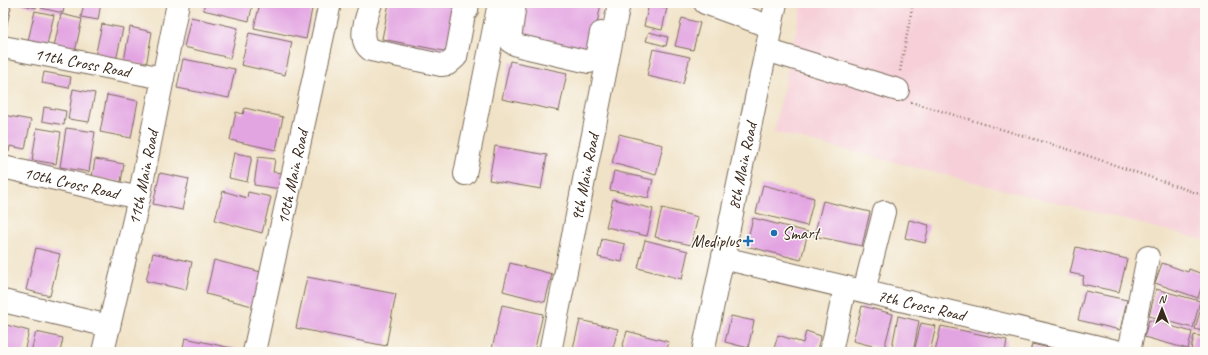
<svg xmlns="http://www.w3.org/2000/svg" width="1208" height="355" viewBox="0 0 1208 355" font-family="Caveat,sans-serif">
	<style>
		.built { fill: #f6cfd8 }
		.building { fill: #e3a5e2 }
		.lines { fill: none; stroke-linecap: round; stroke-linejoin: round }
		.minor-casing { stroke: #7a6a59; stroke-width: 24 }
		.path { stroke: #7a6a59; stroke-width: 2.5; stroke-dasharray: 1 3; stroke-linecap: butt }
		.minor { stroke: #fff; stroke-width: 22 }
		.poi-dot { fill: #1f6fb2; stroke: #fdfcf7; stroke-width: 1.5 }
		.labels { text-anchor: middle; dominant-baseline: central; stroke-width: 3; stroke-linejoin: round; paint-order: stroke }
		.street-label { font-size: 17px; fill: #3b2a1e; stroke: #fdfcf7 }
		.poi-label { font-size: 17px; fill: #3b2a1e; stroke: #fdfcf7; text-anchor: start }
	</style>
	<rect width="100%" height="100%" fill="#fdfcf7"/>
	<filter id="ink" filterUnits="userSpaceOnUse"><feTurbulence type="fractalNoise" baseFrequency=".025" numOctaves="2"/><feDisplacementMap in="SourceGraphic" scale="8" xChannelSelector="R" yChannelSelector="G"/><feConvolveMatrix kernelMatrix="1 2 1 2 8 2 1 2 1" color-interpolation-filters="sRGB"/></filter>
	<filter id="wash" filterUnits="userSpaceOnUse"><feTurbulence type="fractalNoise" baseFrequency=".012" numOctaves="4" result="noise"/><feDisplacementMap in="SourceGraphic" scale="16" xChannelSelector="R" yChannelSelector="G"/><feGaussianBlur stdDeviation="0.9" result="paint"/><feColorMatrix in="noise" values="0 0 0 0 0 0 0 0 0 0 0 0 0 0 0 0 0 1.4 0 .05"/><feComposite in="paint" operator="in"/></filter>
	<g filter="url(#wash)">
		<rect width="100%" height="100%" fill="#f0e2c6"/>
		<path class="built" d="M 802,3 L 1205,3 L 1205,240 L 774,132 Z"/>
		<g id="blocks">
			<path class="building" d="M 15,3 L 38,3 L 36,8 Z
				M 42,3 L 65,3 L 63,13 L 41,8 Z
				M 84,3 L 101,3 L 98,20 L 81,17 Z
				M 205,3 L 253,3 L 249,21 L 203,10 Z
				M 260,3 L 313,4 L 306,39 L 254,28 Z
				M 389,3 L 458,3 L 449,52 L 382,39 Z
				M 527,3 L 601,3 L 591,56 L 518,38 Z
				M 649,4 L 667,8 L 662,30 L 644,26 Z
				M 3,5 L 11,7 L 4,37 L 3,37 Z
				M 35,11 L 54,15 L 47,45 L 28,41 Z
				M 61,14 L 82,19 L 75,52 L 54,47 Z
				M 191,17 L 238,28 L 230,58 L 184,47 Z
				M 682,18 L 700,23 L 693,50 L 675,46 Z
				M 102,24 L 123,28 L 116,61 L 95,57 Z
				M 130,27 L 152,32 L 146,66 L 124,61 Z
				M 649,32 L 668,37 L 666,46 L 646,41 Z
				M 249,33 L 292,42 L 285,75 L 241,65 Z
				M 653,49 L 690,57 L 683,84 L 647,76 Z
				M 183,59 L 235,69 L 229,98 L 177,88 Z
				M 510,61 L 567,73 L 559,111 L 502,99 Z
				M 44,72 L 71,77 L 69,88 L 42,83 Z
				M 73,89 L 95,93 L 89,122 L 68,119 Z
				M 107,95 L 138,101 L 131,138 L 100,132 Z
				M 44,107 L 66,111 L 64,125 L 42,121 Z
				M 245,108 L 283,117 L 276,150 L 230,140 L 236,112 L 243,114 Z
				M 3,115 L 31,120 L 25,149 L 10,146 L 9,152 L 3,151 Z
				M 37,128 L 61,132 L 56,164 L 32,160 Z
				M 66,128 L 95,132 L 89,172 L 60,167 Z
				M 619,134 L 663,145 L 656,175 L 612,163 Z
				M 495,146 L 547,155 L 541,189 L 489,180 Z
				M 234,153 L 252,156 L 247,182 L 229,178 Z
				M 258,157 L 275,159 L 273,172 L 284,173 L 281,189 L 254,185 Z
				M 95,159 L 124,164 L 121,182 L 92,177 Z
				M 614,171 L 653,180 L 648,198 L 610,190 Z
				M 160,173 L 189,179 L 182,210 L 153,204 Z
				M 763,185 L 814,198 L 807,226 L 756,213 Z
				M 223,191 L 247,198 L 248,192 L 271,197 L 262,233 L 215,220 Z
				M 613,199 L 653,209 L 647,236 L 606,227 Z
				M 823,201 L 870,212 L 862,246 L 814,236 Z
				M 662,208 L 698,217 L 691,245 L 655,237 Z
				M 753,218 L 808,232 L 801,260 L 746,246 Z
				M 909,220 L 929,225 L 925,243 L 905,238 Z
				M 602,239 L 625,244 L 622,262 L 598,257 Z
				M 645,240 L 688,251 L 682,279 L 638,268 Z
				M 1076,247 L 1127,259 L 1119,292 L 1082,284 L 1084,276 L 1070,273 Z
				M 36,248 L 60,254 L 50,296 L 26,290 Z
				M 153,253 L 192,262 L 186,290 L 146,281 Z
				M 214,260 L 265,273 L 256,307 L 206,294 Z
				M 510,263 L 552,274 L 545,302 L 503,291 Z
				M 1162,263 L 1188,272 L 1189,269 L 1205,275 L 1198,298 L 1155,283 Z
				M 307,277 L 396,294 L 386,346 L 296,328 Z
				M 1156,289 L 1200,301 L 1193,328 L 1149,316 Z
				M 1085,291 L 1127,300 L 1120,330 L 1078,320 Z
				M 1202,304 L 1205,305 L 1205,332 L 1195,329 Z
				M 502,305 L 543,314 L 534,352 L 504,352 L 492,349 Z
				M 862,306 L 893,314 L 884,349 L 853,341 Z
				M 731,316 L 754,321 L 748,348 L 725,342 Z
				M 898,316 L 919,321 L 913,352 L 891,352 Z
				M 580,320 L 618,329 L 612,352 L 591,352 L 573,348 Z
				M 1149,320 L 1192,332 L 1188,349 L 1144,337 Z
				M 921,323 L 936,326 L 930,352 L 914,352 Z
				M 3,324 L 29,331 L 24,352 L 3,352 Z
				M 941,326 L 1007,340 L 1005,352 L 935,352 Z
				M 627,331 L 669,342 L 666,352 L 621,352 Z
				M 806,331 L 821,336 L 816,352 L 773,352 L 778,335 L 803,343 Z
				M 36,332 L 63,338 L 60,352 L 31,352 Z
				M 1194,335 L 1205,337 L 1205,352 L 1191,350 Z
				M 185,338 L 236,349 L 235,352 L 182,352 Z
				M 1032,344 L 1054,349 L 1053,352 L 1030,352 Z"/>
		</g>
	</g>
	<g filter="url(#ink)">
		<use href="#blocks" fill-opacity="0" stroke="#7a6a59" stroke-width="1"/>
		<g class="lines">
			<defs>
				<g id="minor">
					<path d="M 371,3 C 367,17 356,40 371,50 L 441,65 L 448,64 L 456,57 L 464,14 L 467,10 L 468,3"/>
					<path d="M 515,3 L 510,39 L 512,43 L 520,46 L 589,62 L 596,57 L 601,33"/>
					<path d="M 705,3 L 771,27"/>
					<path id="s1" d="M 3,47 L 163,78"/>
					<path d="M 766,50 L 898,90"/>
					<path id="s2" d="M 3,167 L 139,198"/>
					<path d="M 465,174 L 499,3"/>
					<path id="s3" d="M 723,258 L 1120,352"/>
					<path d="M 864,291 L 884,212"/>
					<path d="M 3,301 L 109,326"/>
					<path id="s4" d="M 103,352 L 139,198 L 178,3"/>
					<path id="s5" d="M 254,352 L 330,3"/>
					<path id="s6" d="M 550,352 L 619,3"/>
					<path id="s7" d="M 703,352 L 776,3"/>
					<path d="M 831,352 L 845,287"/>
					<path d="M 1129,352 L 1148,257"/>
				</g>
			</defs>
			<use href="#minor" class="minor-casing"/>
			<path class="path" d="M 900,71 L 913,3
				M 911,102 L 1074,151 L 1205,196"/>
			<use href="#minor" class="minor"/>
		</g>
	</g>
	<g class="poi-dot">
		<circle cx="774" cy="233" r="4"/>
		<path d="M746 235h4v4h4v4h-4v4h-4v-4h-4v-4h4z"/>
	</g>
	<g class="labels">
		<g class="street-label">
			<text stroke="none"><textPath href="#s1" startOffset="81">11th Cross Road</textPath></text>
			<text stroke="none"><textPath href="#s7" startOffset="190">8th Main Road</textPath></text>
			<text stroke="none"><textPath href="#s6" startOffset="178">9th Main Road</textPath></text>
			<text stroke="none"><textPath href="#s4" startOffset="179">11th Main Road</textPath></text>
			<text stroke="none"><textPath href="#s5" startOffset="179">10th Main Road</textPath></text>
			<text stroke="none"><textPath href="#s2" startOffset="70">10th Cross Road</textPath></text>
			<text stroke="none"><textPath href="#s3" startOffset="204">7th Cross Road</textPath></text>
		</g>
		<g class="poi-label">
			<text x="782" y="233">Smart</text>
			<text x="740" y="241" text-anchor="end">Mediplus</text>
		</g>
	</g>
	<rect width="1208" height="355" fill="none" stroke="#fdfcf7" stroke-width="16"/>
	<g transform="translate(1162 309)" stroke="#fdfcf7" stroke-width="3" paint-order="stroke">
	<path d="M0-3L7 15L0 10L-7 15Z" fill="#3b2a1e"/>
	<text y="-6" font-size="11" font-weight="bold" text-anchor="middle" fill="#3b2a1e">N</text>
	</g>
</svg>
